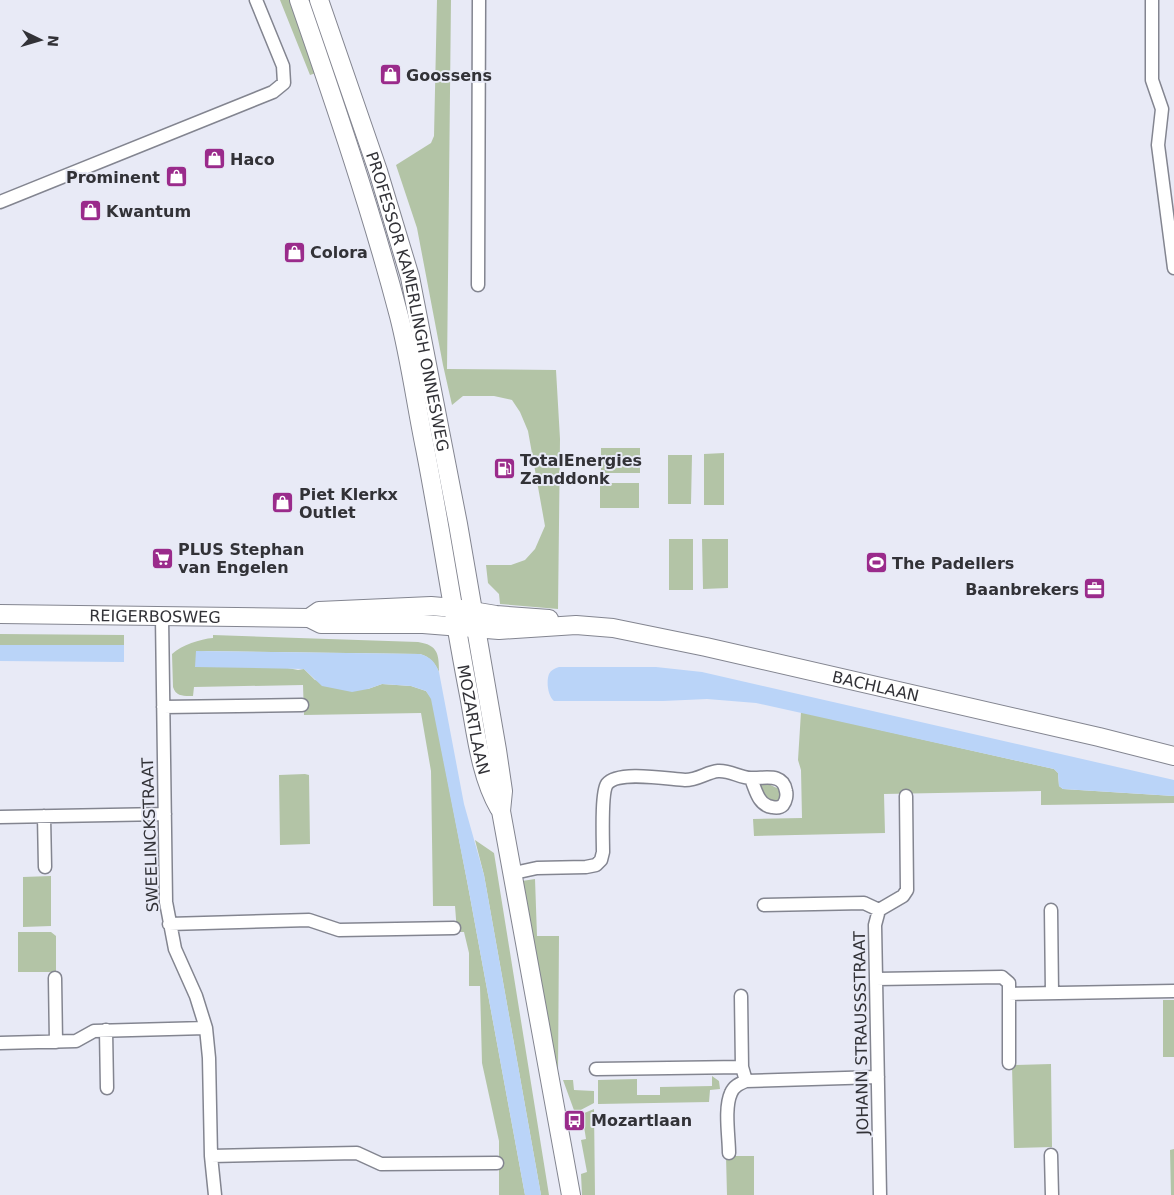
<svg xmlns="http://www.w3.org/2000/svg" width="1174" height="1195" viewBox="0 0 1174 1195" font-family="'DejaVu Sans',sans-serif">
	<style>
		.green { fill: #b3c4a6 }
		.water { fill: #bad4f8 }
		.lines { fill: none; stroke-linecap: round; stroke-linejoin: round }
		.street-casing { stroke: #838590; stroke-width: 15 }
		.secondary-casing { stroke: #838590; stroke-width: 20 }
		.street { stroke: #fff; stroke-width: 12 }
		.secondary { stroke: #fff; stroke-width: 18 }
		.labels { text-anchor: middle; dominant-baseline: central; stroke-width: 4; stroke-linejoin: round; paint-order: stroke }
		.poi-label { font-size: 16px; font-weight: bold; fill: #323237; stroke: #e8eaf6; text-anchor: start }
		.street-label { font-size: 16px; fill: #323237; stroke: #e8eaf6 }
	</style>
	<rect width="100%" height="100%" fill="#e8eaf6"/>
	<path class="green" d="M 280,0 L 294,0 L 319,72 L 310,75 Z
		M 437,0 L 451,0 L 447,369 L 556,370 L 560,439 L 558,609 L 500,604 L 499,594 L 488,583 L 486,565 L 511,565 L 525,560 L 535,549 L 545,526 L 528,431 L 520,412 L 512,400 L 494,396 L 463,396 L 452,405 L 443,365 L 417,228 L 396,165 L 431,143 L 434,136 Z
		M 601,448 L 640,448 L 640,473 L 601,473 Z
		M 724,453 L 724,505 L 704,505 L 704,454 Z
		M 668,455 L 692,455 L 691,504 L 668,504 Z
		M 600,483 L 639,483 L 639,508 L 600,508 Z
		M 669,539 L 693,539 L 693,590 L 669,590 Z
		M 702,539 L 728,539 L 728,588 L 703,589 Z
		M 0,634 L 124,635 L 124,645 L 0,645 Z
		M 213,635 L 418,642 C 438,645 439,654 439,672 C 435,663 430,657 420,654 L 201,651 L 298,670 L 304,669 L 315,680 L 368,689 L 382,684 L 411,686 L 426,691 L 432,699 L 468,886 L 525,1195 L 499,1195 L 499,1141 L 482,1063 L 480,986 L 469,986 L 469,953 L 464,932 L 457,932 L 455,906 L 433,906 L 431,771 L 421,713 L 304,715 L 303,685 L 194,687 L 193,696 C 185,696 176,697 173,687 L 172,654 C 182,645 200,639 213,638 Z
		M 801,712 L 1054,769 L 1058,773 L 1059,786 L 1063,789 L 1174,796 L 1174,803 L 1041,805 L 1041,791 L 884,794 L 885,833 L 754,836 L 753,819 L 802,818 L 801,770 L 798,760 Z
		M 305,774 L 309,775 L 310,844 L 280,845 L 279,775 Z
		M 760,780 L 779,789 L 780,799 L 777,802 L 765,801 L 758,781 Z
		M 475,840 L 494,853 L 549,1195 L 541,1195 L 484,875 Z
		M 51,876 L 51,926 L 23,927 L 23,877 Z
		M 535,879 L 537,936 L 559,936 L 558,1076 L 522,881 Z
		M 18,932 L 51,932 L 56,936 L 56,972 L 18,972 Z
		M 1163,1000 L 1174,1000 L 1174,1057 L 1163,1057 Z
		M 1051,1064 L 1052,1147 L 1014,1148 L 1012,1065 Z
		M 712,1076 L 719,1081 L 720,1089 L 710,1090 L 709,1102 L 598,1104 L 598,1080 L 637,1079 L 637,1095 L 660,1095 L 660,1087 L 712,1086 Z
		M 563,1080 L 573,1080 L 574,1090 L 594,1091 L 594,1103 L 575,1113 Z
		M 594,1109 L 595,1195 L 582,1195 L 581,1174 L 587,1172 L 581,1140 L 586,1139 L 582,1114 Z
		M 1174,1149 L 1174,1195 L 1171,1195 L 1170,1150 Z
		M 726,1156 L 754,1156 L 754,1195 L 727,1195 Z"/>
	<path class="water" d="M 0,645 L 124,645 L 124,662 L 0,661 Z
		M 196,651 L 420,654 C 431,657 435,662 439,672 L 464,804 L 484,875 L 541,1195 L 525,1195 L 468,886 L 431,699 L 426,691 L 411,686 L 382,684 L 368,689 L 352,692 L 322,686 L 304,669 L 195,667 Z
		M 559,667 L 656,667 L 702,672 L 1174,780 L 1174,796 L 1063,789 L 1059,786 L 1058,773 L 1054,769 L 756,703 L 707,699 L 663,701 L 554,701 C 548,696 546,682 549,674 C 551,670 555,668 559,667 Z"/>
	<g class="lines">
		<defs>
			<path id="street" d="M 1152,0 L 1152,80 L 1162,109 L 1158,145 L 1174,268
				M 0,202 L 273,92 L 284,83 L 283,66 L 256,0
				M 478,285 L 479,0
				M 162,617 L 166,902 L 175,949 L 196,996 L 206,1028 L 209,1058 L 211,1156 L 215,1195
				M 163,707 L 302,705
				M 44,816 L 45,867
				M 0,817 L 165,814
				M 514,873 L 537,868 L 586,867 L 596,865 L 601,860 L 603,852 C 603,839 601,793 607,784 C 618,770 668,779 685,780 C 698,780 707,772 718,771 C 730,770 740,778 751,778 C 764,779 783,772 786,791 C 787,795 786,801 783,805 C 780,808 776,808 772,807 C 758,805 756,790 751,779
				M 764,905 L 864,903 L 879,910
				M 1051,910 L 1052,993
				M 169,924 L 309,920 L 339,930 L 454,928
				M 55,978 L 56,1042
				M 876,979 L 1002,977 L 1009,983 L 1009,1063
				M 1009,994 L 1174,991
				M 741,996 L 742,1067 L 746,1081 L 878,1077
				M 106,1030 L 107,1088
				M 0,1043 L 76,1041 L 94,1031 L 206,1028
				M 596,1069 L 742,1067
				M 729,1153 C 729,1137 724,1108 731,1093 C 734,1086 739,1084 746,1081
				M 1051,1155 L 1052,1195
				M 211,1156 L 357,1153 L 381,1164 L 497,1163
				M 880,1195 L 875,925 L 879,910 L 903,896 L 907,890 L 906,796"/>
			<g id="secondary">
				<path id="s1" d="M 299,0 C 335,104 371,209 399,316 C 410,359 416,404 425,448 C 441,530 453,613 469,695 C 476,732 480,775 499,808"/>
				<path id="s2" d="M 319,0 L 378,171 L 410,277 L 458,524 L 497,750 L 503,791 L 501,811 L 571,1195"/>
				<path id="s3" d="M 0,614 L 309,618 L 321,624 L 423,624 L 499,630 L 576,625 L 613,628 L 706,647 L 1099,737 L 1174,756"/>
				<path d="M 309,618 L 319,611 L 431,606 L 454,608 L 496,615 L 549,619"/>
			</g>
		</defs>
		<use href="#street" class="street-casing"/>
		<use href="#secondary" class="secondary-casing"/>
		<use href="#street" class="street"/>
		<use href="#secondary" class="secondary"/>
	</g>
	<defs>
		<symbol id="shop-square" viewBox="-11 -11 22 22"><rect x="-9" y="-9" width="18" height="18" rx="4" fill="#9a2b8b" stroke="#e8eaf6"/><path d="M-5-2.5h2.3a2.7 3.5 0 0 1 5.4 0H5L5.5 6h-11ZM-1.5-2.5h3a1.5 2.3 0 0 0-3 0Z" fill="#fff"/></symbol>
		<symbol id="fuel-square" viewBox="-11 -11 22 22"><rect x="-9" y="-9" width="18" height="18" rx="4" fill="#9a2b8b" stroke="#e8eaf6"/><path d="M-5.5-6h7V0h2V4h1.3V-2.5L3-4.5l.8-.8L6-3V5H2.5V1h-1V6h-7ZM-4.2-4.7v3.2H.2V-4.7Z" fill="#fff"/></symbol>
		<symbol id="supermarket-square" viewBox="-11 -11 22 22"><rect x="-9" y="-9" width="18" height="18" rx="4" fill="#9a2b8b" stroke="#e8eaf6"/><path d="M-6-5.5h2.5l.6 2H6L4.5 2H-2.5L-4.4-4H-6ZM-1.5 3.2a1.3 1.3 0 1 0 .1 0ZM3 3.2a1.3 1.3 0 1 0 .1 0Z" fill="#fff"/></symbol>
		<symbol id="stadium-square" viewBox="-11 -11 22 22"><rect x="-9" y="-9" width="18" height="18" rx="4" fill="#9a2b8b" stroke="#e8eaf6"/><path d="M0-5a6.5 5 0 1 0 0 10a6.5 5 0 1 0 0-10ZM-3.5-1.8h7v3.6h-7Z" fill="#fff"/></symbol>
		<symbol id="office-square" viewBox="-11 -11 22 22"><rect x="-9" y="-9" width="18" height="18" rx="4" fill="#9a2b8b" stroke="#e8eaf6"/><path d="M-6-3h4V-5.5h4V-3h4V5H-6ZM-1-4.5V-3h2v-1.5ZM-6 0V1H6V0Z" fill="#fff"/></symbol>
		<symbol id="bus-square" viewBox="-11 -11 22 22"><rect x="-9" y="-9" width="18" height="18" rx="4" fill="#9a2b8b" stroke="#e8eaf6"/><path d="M-5-6H5V4H4V6H2V4H-2V6H-4V4H-5ZM-3.5-4V0h7V-4ZM-3.5 1.2v1.5H-2V1.2ZM2 1.2v1.5H3.5V1.2Z" fill="#fff"/></symbol>
	</defs>
	<g fill-rule="evenodd">
		<use href="#shop-square" x="378" y="62" width="25" height="25"/>
		<use href="#shop-square" x="202" y="146" width="25" height="25"/>
		<use href="#shop-square" x="164" y="164" width="25" height="25"/>
		<use href="#shop-square" x="78" y="198" width="25" height="25"/>
		<use href="#shop-square" x="282" y="240" width="25" height="25"/>
		<use href="#fuel-square" x="492" y="456" width="25" height="25"/>
		<use href="#shop-square" x="270" y="490" width="25" height="25"/>
		<use href="#supermarket-square" x="150" y="546" width="25" height="25"/>
		<use href="#stadium-square" x="864" y="550" width="25" height="25"/>
		<use href="#office-square" x="1082" y="576" width="25" height="25"/>
		<use href="#bus-square" x="562" y="1108" width="25" height="25"/>
	</g>
	<g class="labels">
		<g class="poi-label">
			<text x="406" y="75">Goossens</text>
			<text x="230" y="159">Haco</text>
			<text x="160" y="177" text-anchor="end">Prominent</text>
			<text x="106" y="211">Kwantum</text>
			<text x="310" y="252">Colora</text>
			<text x="520" y="460">TotalEnergies<tspan x="520" dy="18">Zanddonk</tspan></text>
			<text x="299" y="494">Piet Klerkx<tspan x="299" dy="18">Outlet</tspan></text>
			<text x="178" y="549">PLUS Stephan<tspan x="178" dy="18">van Engelen</tspan></text>
			<text x="892" y="563">The Padellers</text>
			<text x="1079" y="589" text-anchor="end">Baanbrekers</text>
			<text x="591" y="1120">Mozartlaan</text>
		</g>
		<g class="street-label">
			<text stroke="none"><textPath href="#s2" startOffset="315">PROFESSOR KAMERLINGH ONNESWEG</textPath></text>
			<text stroke="none"><textPath href="#s3" startOffset="155">REIGERBOSWEG</textPath></text>
			<text stroke="none"><textPath href="#s3" startOffset="884">BACHLAAN</textPath></text>
			<text stroke="none"><textPath href="#s1" startOffset="742">MOZARTLAAN</textPath></text>
			<text transform="translate(150 835) rotate(-92)">SWEELINCKSTRAAT</text>
			<text transform="translate(861 1033) rotate(-91)">JOHANN STRAUSSSTRAAT</text>
		</g>
	</g>
	<g transform="translate(40 40) rotate(95)" stroke="#e8eaf6" stroke-width="4" paint-order="stroke">
	<path d="M0-4L9 19L0 12L-9 19Z" fill="#323237"/>
	<text y="-8" font-size="14" font-weight="bold" text-anchor="middle" fill="#323237">N</text>
	</g>
</svg>
